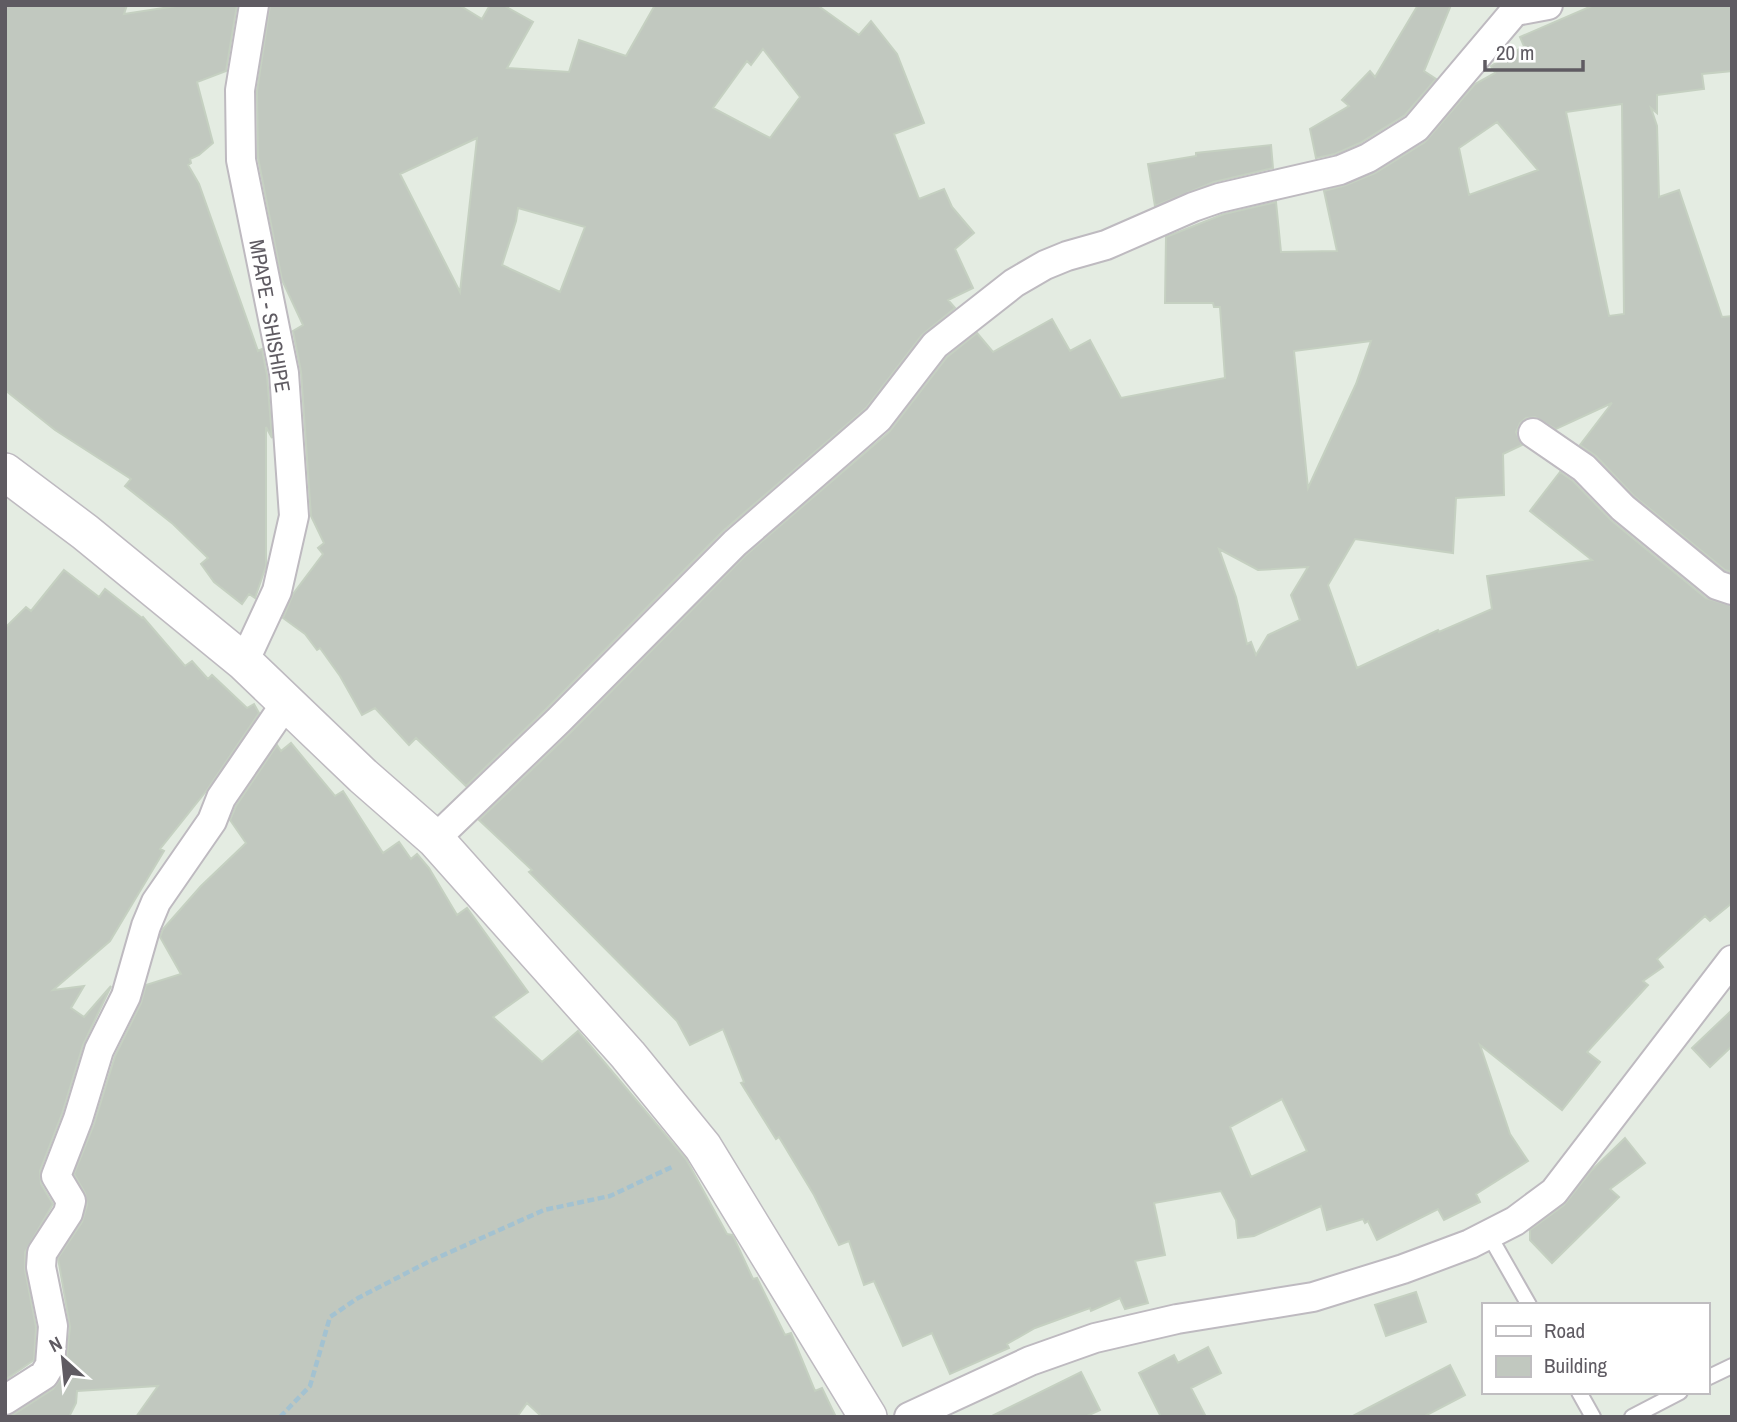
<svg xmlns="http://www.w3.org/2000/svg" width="1737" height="1422" viewBox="0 0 1737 1422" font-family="'Archivo Narrow',sans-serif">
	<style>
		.building { fill: #c1c8bf; stroke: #c5d0c1; stroke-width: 2; fill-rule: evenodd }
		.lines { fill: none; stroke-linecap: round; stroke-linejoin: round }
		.service-casing { stroke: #bebac0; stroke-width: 18 }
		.minor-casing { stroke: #bebac0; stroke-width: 32 }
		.tertiary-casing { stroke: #bebac0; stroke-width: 40 }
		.path { stroke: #a3c2d1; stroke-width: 4.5; stroke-dasharray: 7 3.5; stroke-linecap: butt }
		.service { stroke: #fff; stroke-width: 14 }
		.minor { stroke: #fff; stroke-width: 28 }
		.tertiary { stroke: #fff; stroke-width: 37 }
		.labels { text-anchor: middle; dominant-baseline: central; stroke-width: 5; stroke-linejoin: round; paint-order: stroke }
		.street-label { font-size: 21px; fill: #5f5b62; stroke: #fff }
	</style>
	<rect width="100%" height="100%" fill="#e4ece2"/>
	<path class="building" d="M 5,5 L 127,5 L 124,14 L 183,5 L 237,5 L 226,71 L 197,82 L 213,143 L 199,155 L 190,159 L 191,163 L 188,165 L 199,184 L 258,351 L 262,349 L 267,375 L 272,438 L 266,427 L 266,566 L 255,598 L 249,594 L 242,604 L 214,582 L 201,564 L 208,558 L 173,524 L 125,486 L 131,479 L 55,430 L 5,390 Z
		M 270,5 L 459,5 L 482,19 L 490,5 L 503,5 L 533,22 L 507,68 L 569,72 L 579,40 L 626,56 L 655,5 L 817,5 L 859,35 L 871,21 L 897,54 L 924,123 L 894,134 L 919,199 L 944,189 L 952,207 L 974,233 L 955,249 L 973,288 L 948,300 L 955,308 L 922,335 L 866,408 L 723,531 L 546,709 L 466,786 L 416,738 L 409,745 L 375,708 L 362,715 L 340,676 L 320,648 L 317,650 L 305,634 L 283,618 L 293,594 L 323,554 L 318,548 L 324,543 L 311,516 L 301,372 L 293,331 L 303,325 L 282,280 L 258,158 L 257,91 ZM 763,49 L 800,97 L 770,138 L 713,108 L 747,61 L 751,65 ZM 477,138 L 460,292 L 400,174 ZM 518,208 L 585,227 L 560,292 L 502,265 L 516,221 Z
		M 1418,5 L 1451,5 L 1424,71 L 1436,79 L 1405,115 L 1360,143 L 1335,154 L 1316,158 L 1310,129 L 1349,106 L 1342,100 L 1370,71 L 1375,77 Z
		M 1594,5 L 1732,5 L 1732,71 L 1702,74 L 1704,89 L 1657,95 L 1657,113 L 1651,108 L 1657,126 L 1659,197 L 1679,190 L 1722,317 L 1732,316 L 1732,572 L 1725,570 L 1634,496 L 1596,456 L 1580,445 L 1612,403 L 1556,429 L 1535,417 L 1526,418 L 1520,423 L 1516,432 L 1522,445 L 1503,454 L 1504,495 L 1456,498 L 1453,553 L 1355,539 L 1328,585 L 1357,668 L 1438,630 L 1439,632 L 1492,609 L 1487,576 L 1592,560 L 1530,511 L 1560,472 L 1573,481 L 1612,521 L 1706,598 L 1732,606 L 1732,903 L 1710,921 L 1705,916 L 1657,959 L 1663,967 L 1643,981 L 1648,985 L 1587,1052 L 1600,1062 L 1562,1110 L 1480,1045 L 1510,1134 L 1528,1161 L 1476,1194 L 1480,1202 L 1444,1220 L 1438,1209 L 1377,1240 L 1368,1221 L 1365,1223 L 1363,1219 L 1327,1230 L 1321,1206 L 1254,1236 L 1238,1238 L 1236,1220 L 1221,1191 L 1154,1203 L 1165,1255 L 1135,1261 L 1148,1303 L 1125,1309 L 1120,1298 L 1091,1311 L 1090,1308 L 1035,1328 L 1007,1344 L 1009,1348 L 950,1374 L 932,1333 L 903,1346 L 874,1281 L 864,1285 L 849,1241 L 839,1245 L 814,1195 L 779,1137 L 776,1139 L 741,1083 L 744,1082 L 723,1029 L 690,1045 L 677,1021 L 529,872 L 532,870 L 479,820 L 570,733 L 746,555 L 889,432 L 947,357 L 977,333 L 993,352 L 1052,319 L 1070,351 L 1090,340 L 1121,398 L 1225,378 L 1220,307 L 1214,307 L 1213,303 L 1165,303 L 1166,237 L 1224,214 L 1276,202 L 1281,252 L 1337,251 L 1324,191 L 1346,185 L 1375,173 L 1425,142 L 1475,84 L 1495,73 L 1491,66 L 1524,46 L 1520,37 ZM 1622,104 L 1624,314 L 1609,316 L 1566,112 ZM 1497,122 L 1538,170 L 1469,195 L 1459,148 ZM 1371,341 L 1356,384 L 1308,488 L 1294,351 ZM 1219,549 L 1258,570 L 1308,567 L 1291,595 L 1300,620 L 1268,635 L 1256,655 L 1251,642 L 1247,644 L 1236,597 ZM 1282,1099 L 1307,1151 L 1251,1177 L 1230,1127 Z
		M 1271,145 L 1273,168 L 1214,182 L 1155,206 L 1148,164 L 1196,156 L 1196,153 Z
		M 64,570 L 99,597 L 105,589 L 142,618 L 143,617 L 185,666 L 192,661 L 208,679 L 212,675 L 247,708 L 254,704 L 259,713 L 207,790 L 160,849 L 164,851 L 110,941 L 53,990 L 84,986 L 71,1008 L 84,1017 L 111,986 L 83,1045 L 62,1114 L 40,1171 L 41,1184 L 53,1204 L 25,1252 L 25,1270 L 36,1327 L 34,1360 L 5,1380 L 5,628 L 26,607 L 31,611 Z
		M 291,743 L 335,796 L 343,791 L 383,853 L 399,842 L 411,859 L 417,854 L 429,868 L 457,915 L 467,908 L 528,992 L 493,1017 L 542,1062 L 578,1031 L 686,1159 L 727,1234 L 732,1235 L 734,1238 L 753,1279 L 757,1278 L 785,1335 L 791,1333 L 815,1391 L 822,1388 L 836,1417 L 542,1417 L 527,1403 L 517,1417 L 136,1417 L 158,1386 L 77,1391 L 76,1403 L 69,1417 L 5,1417 L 14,1414 L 53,1389 L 65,1373 L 70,1327 L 58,1258 L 82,1222 L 87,1205 L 85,1193 L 74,1174 L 94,1124 L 115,1056 L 141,1003 L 146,985 L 181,974 L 160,937 L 163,929 L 201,886 L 246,843 L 230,820 L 236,806 L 277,745 L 281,751 Z
		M 1732,1010 L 1732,1046 L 1710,1067 L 1692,1048 Z
		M 1625,1138 L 1645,1163 L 1610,1189 L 1619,1197 L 1552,1263 L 1530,1240 L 1530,1230 L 1564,1205 L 1592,1170 Z
		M 1416,1292 L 1426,1322 L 1386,1336 L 1375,1305 Z
		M 1208,1347 L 1221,1373 L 1191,1388 L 1206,1417 L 1161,1417 L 1139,1373 L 1174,1355 L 1178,1363 Z
		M 1450,1365 L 1465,1395 L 1423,1417 L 1351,1417 Z
		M 1081,1372 L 1100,1410 L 1085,1417 L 990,1417 Z"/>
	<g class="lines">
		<defs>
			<path id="service" d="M 1489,1235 L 1529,1305
				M 1707,1378 L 1732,1366
				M 1579,1392 L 1593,1417
				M 1632,1417 L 1680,1392"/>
			<path id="minor" d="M 1516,11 L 1548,5
				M 1533,433 L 1584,468 L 1623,508 L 1717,585 L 1732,590
				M 244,662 L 277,591 L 294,516 L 284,373 L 241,160 L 240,90 L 254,5
				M 435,839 L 558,721 L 735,543 L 878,419 L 935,345 L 1014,283 L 1045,265 L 1067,256 L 1106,245 L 1193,207 L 1219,198 L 1340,170 L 1368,158 L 1416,128 L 1520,5
				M 5,1400 L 44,1375 L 50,1365 L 53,1326 L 41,1267 L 42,1253 L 68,1213 L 71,1201 L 56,1176 L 78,1119 L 99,1050 L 126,996 L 146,926 L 156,902 L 212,821 L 221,798 L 286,703
				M 909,1417 L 1030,1361 L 1095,1338 L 1177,1319 L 1313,1297 L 1403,1269 L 1470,1244 L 1515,1221 L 1554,1192 L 1732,960"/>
			<path id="tertiary" d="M 5,472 L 85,532 L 244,662 L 363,776 L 435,839 L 628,1055 L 703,1147 L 868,1417"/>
		</defs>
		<use href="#service" class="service-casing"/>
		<use href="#minor" class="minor-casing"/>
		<use href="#tertiary" class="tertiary-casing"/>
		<path class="path" d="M 280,1417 L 310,1386 L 330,1317 L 358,1298 L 428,1262 L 544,1210 L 610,1196 L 674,1166"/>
		<use href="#service" class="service"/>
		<use href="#minor" class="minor"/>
		<use href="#tertiary" class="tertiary"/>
	</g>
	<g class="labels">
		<g class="street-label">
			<text transform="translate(270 316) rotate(80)">MPAPE - SHISHIPE</text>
		</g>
	</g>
	<rect width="1737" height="1422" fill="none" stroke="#5f5b62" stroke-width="14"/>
	<rect x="1482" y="1303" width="228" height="91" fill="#ffffff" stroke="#bfbdc0" stroke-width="2"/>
	<rect x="1496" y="1326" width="35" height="10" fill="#ffffff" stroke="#bfbdc0" stroke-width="2"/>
	<text x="1544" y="1338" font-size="21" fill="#5f5b62">Road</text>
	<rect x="1496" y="1356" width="35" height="21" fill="#c1c8bf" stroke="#bfbdc0" stroke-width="2"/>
	<text x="1544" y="1373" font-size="21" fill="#5f5b62">Building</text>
	<g transform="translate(63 1359) rotate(333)" stroke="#ffffff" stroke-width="5" paint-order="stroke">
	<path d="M0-5L12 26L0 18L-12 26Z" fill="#5f5b62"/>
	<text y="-10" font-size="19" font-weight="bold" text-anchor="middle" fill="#5f5b62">N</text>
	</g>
	<path d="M1485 60v10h98v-10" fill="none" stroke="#5f5b62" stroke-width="3.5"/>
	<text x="1496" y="60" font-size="21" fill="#5f5b62" stroke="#ffffff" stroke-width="5" paint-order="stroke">20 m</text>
</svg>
